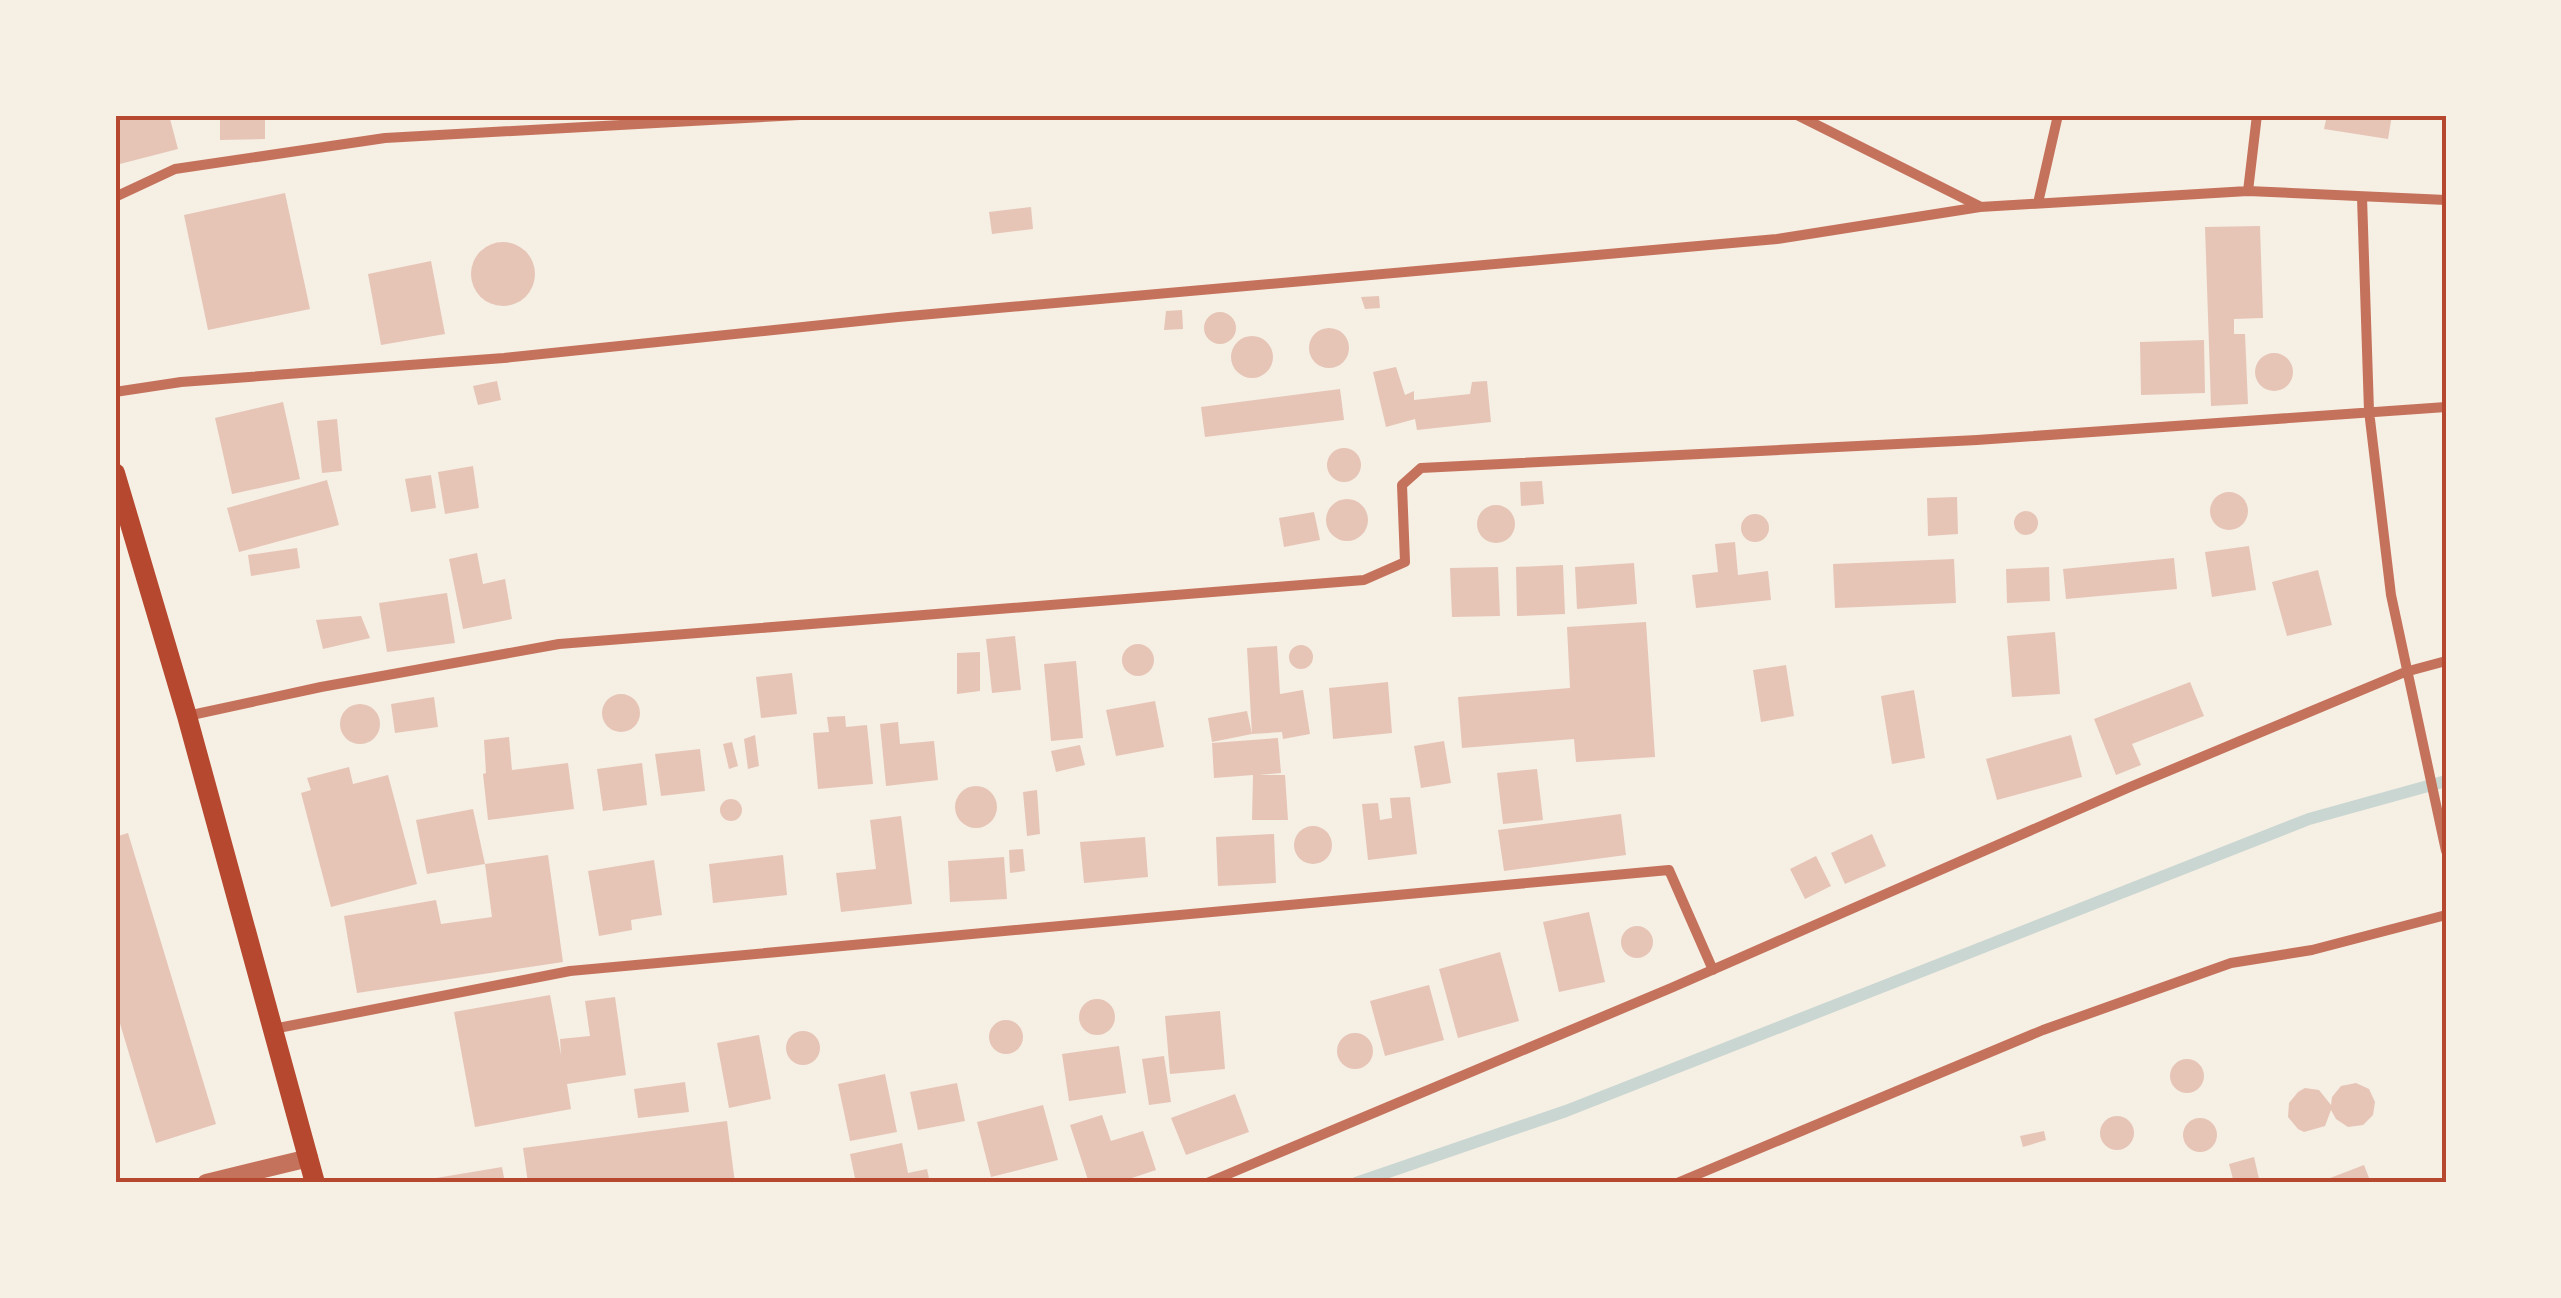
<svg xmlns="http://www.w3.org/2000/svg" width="2561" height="1298" viewBox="0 0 2561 1298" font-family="'Fira Sans Condensed',sans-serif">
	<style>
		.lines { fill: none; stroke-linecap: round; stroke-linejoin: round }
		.stream { stroke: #c9d6d2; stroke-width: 12 }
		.building { fill: #e6c5b7 }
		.minor { stroke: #c5725c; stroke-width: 10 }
		.tertiary { stroke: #c5725c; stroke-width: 18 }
		.secondary { stroke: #b5482f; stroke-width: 20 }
		.neatline { fill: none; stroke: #b5482f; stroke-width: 4 }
	</style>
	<rect width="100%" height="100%" fill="#f6efe4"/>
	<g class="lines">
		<path class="stream" d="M 1356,1183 L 1566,1111 L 2309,819 L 2446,781"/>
	</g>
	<path class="building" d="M 115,115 L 169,115 L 178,149 L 116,165 Z
		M 220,115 L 265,115 L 265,139 L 220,140 Z
		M 1916,115 L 1941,115 L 1941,120 Z
		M 2327,115 L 2392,115 L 2388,139 L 2324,129 Z
		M 285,193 L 310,309 L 208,330 L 184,215 Z
		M 1031,207 L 1033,229 L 992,234 L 989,212 Z
		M 2260,226 L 2263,318 L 2234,319 L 2234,334 L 2245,334 L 2248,404 L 2211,406 L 2205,227 Z
		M471 274a32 32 0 1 1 64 0a32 32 0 1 1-64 0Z
		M 431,261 L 445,334 L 381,345 L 368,274 Z
		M 1379,296 L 1380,308 L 1365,309 L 1361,297 Z
		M 1182,310 L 1183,329 L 1164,330 L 1166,311 Z
		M1204 328a16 16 0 1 1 32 0a16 16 0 1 1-32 0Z
		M1309 348a20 20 0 1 1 40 0a20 20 0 1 1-40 0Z
		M1231 357a21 21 0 1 1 42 0a21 21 0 1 1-42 0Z
		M 2204,340 L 2205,393 L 2141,395 L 2140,342 Z
		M2255 372a19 19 0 1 1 38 0a19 19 0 1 1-38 0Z
		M 1396,367 L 1405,395 L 1414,391 L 1414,400 L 1470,394 L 1472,382 L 1487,381 L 1491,422 L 1417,430 L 1415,419 L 1386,427 L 1373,372 Z
		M 497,381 L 501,400 L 478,405 L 473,386 Z
		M 1340,389 L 1344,420 L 1205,437 L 1201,407 Z
		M 283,402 L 300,479 L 232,494 L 215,418 Z
		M 337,419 L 342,471 L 322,473 L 317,421 Z
		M1327 465a17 17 0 1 1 34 0a17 17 0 1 1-34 0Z
		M 473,466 L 479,508 L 445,514 L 438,472 Z
		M 431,475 L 436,508 L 411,512 L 405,479 Z
		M 327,480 L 339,525 L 239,552 L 227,508 Z
		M 1542,481 L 1544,504 L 1521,506 L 1520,482 Z
		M2210 511a19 19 0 1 1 38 0a19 19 0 1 1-38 0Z
		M 1957,497 L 1958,534 L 1928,536 L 1927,498 Z
		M1326 520a21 21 0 1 1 42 0a21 21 0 1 1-42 0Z
		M1477 524a19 19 0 1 1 38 0a19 19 0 1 1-38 0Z
		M2014 523a12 12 0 1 1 24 0a12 12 0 1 1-24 0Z
		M 1314,512 L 1320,540 L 1284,547 L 1279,518 Z
		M1741 528a14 14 0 1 1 28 0a14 14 0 1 1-28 0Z
		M 1735,542 L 1738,575 L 1768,571 L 1771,600 L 1696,608 L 1692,575 L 1718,572 L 1715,544 Z
		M 2249,546 L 2256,590 L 2212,597 L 2205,552 Z
		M 297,548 L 300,568 L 251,576 L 248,555 Z
		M 477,553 L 483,584 L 505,579 L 512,619 L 463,629 L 449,559 Z
		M 2174,558 L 2177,589 L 2066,599 L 2063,569 Z
		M 1954,559 L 1956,603 L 1835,608 L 1833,564 Z
		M 1634,563 L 1637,604 L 1577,609 L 1575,567 Z
		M 1563,565 L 1565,614 L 1517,616 L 1516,567 Z
		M 1498,567 L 1500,616 L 1452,617 L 1450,568 Z
		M 2049,567 L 2050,601 L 2007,603 L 2006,569 Z
		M 2318,570 L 2332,625 L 2287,636 L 2272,582 Z
		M 447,593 L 455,643 L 387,652 L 379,603 Z
		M 361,616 L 370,638 L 323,649 L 316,620 Z
		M 1646,622 L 1655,757 L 1576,762 L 1574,739 L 1462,748 L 1458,697 L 1570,688 L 1567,627 Z
		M 2055,632 L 2060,694 L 2012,697 L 2007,636 Z
		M 1015,636 L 1021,690 L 992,693 L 986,639 Z
		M1122 660a16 16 0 1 1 32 0a16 16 0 1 1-32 0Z
		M1289 657a12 12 0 1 1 24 0a12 12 0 1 1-24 0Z
		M 1277,646 L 1280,694 L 1303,690 L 1310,734 L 1283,739 L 1282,732 L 1252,734 L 1212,742 L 1208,718 L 1247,711 L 1252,734 L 1247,648 Z
		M 980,652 L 980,691 L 957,694 L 957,653 Z
		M 1076,661 L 1083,738 L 1051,741 L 1044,664 Z
		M 1786,665 L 1794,716 L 1761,722 L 1753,670 Z
		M 792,673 L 797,714 L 761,718 L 756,677 Z
		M 1388,682 L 1392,733 L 1333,739 L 1329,688 Z
		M 2190,682 L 2204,716 L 2132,744 L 2141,765 L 2116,775 L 2094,719 Z
		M 1914,690 L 1925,758 L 1892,764 L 1881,696 Z
		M602 713a19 19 0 1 1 38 0a19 19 0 1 1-38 0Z
		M 434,697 L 438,727 L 395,733 L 391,704 Z
		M 1155,701 L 1164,747 L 1116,756 L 1106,710 Z
		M340 724a20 20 0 1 1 40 0a20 20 0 1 1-40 0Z
		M 845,716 L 846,727 L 867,725 L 873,784 L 818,789 L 813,733 L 829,732 L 827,717 Z
		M 898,722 L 900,744 L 934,741 L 938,780 L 886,786 L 880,724 Z
		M 755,735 L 759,766 L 748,769 L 744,739 Z
		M 2071,735 L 2082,777 L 1997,800 L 1986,759 Z
		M 509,737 L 512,770 L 568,763 L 574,809 L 488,820 L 483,774 L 486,773 L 484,740 Z
		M 1278,738 L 1281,773 L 1259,775 L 1285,775 L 1288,820 L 1252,820 L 1253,775 L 1214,778 L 1212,743 Z
		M 1444,741 L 1451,783 L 1421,788 L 1414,746 Z
		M 732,742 L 738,766 L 729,769 L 723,744 Z
		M 1080,745 L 1085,765 L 1056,772 L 1051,751 Z
		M 700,749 L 705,791 L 661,796 L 655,754 Z
		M 642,763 L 647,805 L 603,811 L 597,769 Z
		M 349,767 L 353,784 L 388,775 L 417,884 L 331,907 L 301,793 L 311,790 L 307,778 Z
		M 1537,769 L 1543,820 L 1503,824 L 1497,773 Z
		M955 807a21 21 0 1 1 42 0a21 21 0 1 1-42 0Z
		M 1037,790 L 1040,834 L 1027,836 L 1023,792 Z
		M 1410,797 L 1417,854 L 1368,860 L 1362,804 L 1378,803 L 1380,820 L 1392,818 L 1390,798 Z
		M720 810a11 11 0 1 1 22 0a11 11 0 1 1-22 0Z
		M 473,809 L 485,864 L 427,874 L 416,820 Z
		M 1621,814 L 1626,855 L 1504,871 L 1498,830 Z
		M 901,816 L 912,904 L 841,912 L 836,873 L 876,869 L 870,820 Z
		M1294 845a19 19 0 1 1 38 0a19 19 0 1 1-38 0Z
		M 128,833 L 216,1124 L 156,1143 L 115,1007 L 115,837 Z
		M 1274,834 L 1276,883 L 1218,886 L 1216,837 Z
		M 1872,834 L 1886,866 L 1845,884 L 1831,853 Z
		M 1145,837 L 1148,877 L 1084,883 L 1080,842 Z
		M 1023,849 L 1025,871 L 1010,873 L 1009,850 Z
		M 548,855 L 563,962 L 357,993 L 344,916 L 436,900 L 441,924 L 492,917 L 485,864 Z
		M 783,855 L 787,895 L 713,903 L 709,864 Z
		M 1816,856 L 1831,886 L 1805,899 L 1790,869 Z
		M 1004,857 L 1007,899 L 950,902 L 948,861 Z
		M 654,860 L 662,915 L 631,920 L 632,930 L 599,936 L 588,871 Z
		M 1589,912 L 1605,982 L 1559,992 L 1543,922 Z
		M1621 942a16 16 0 1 1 32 0a16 16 0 1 1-32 0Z
		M 1500,952 L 1519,1021 L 1458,1038 L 1439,969 Z
		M 1429,985 L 1444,1040 L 1385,1056 L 1370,1001 Z
		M 550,995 L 561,1055 L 560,1039 L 590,1036 L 585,1001 L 615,997 L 626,1075 L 567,1084 L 571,1109 L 475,1127 L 454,1012 Z
		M1079 1017a18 18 0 1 1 36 0a18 18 0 1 1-36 0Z
		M 1220,1011 L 1225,1069 L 1170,1074 L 1165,1016 Z
		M989 1037a17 17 0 1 1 34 0a17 17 0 1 1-34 0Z
		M786 1048a17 17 0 1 1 34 0a17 17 0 1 1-34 0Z
		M1337 1051a18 18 0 1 1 36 0a18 18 0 1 1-36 0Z
		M 759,1035 L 771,1099 L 729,1108 L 717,1043 Z
		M 1119,1046 L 1126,1093 L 1069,1101 L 1062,1054 Z
		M 1164,1056 L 1171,1102 L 1149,1105 L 1142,1059 Z
		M2170 1076a17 17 0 1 1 34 0a17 17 0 1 1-34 0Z
		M 885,1074 L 897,1132 L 850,1141 L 838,1084 Z
		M 685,1082 L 689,1112 L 638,1118 L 634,1089 Z
		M 957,1083 L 965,1121 L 918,1130 L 910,1092 Z
		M 2356,1083 L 2369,1089 L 2375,1102 L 2373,1115 L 2363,1125 L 2348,1127 L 2336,1119 L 2331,1110 L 2325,1126 L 2304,1132 L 2298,1129 L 2288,1117 L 2289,1103 L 2298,1092 L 2305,1088 L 2319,1090 L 2331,1105 L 2332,1097 L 2341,1086 Z
		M 1235,1094 L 1249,1132 L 1186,1155 L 1171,1118 Z
		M 1043,1105 L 1058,1160 L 991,1177 L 977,1122 Z
		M 1102,1115 L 1111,1141 L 1143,1131 L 1156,1170 L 1117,1183 L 1089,1183 L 1070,1125 Z
		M2100 1133a17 17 0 1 1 34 0a17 17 0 1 1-34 0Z
		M2183 1135a17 17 0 1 1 34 0a17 17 0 1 1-34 0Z
		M 727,1121 L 735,1183 L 528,1183 L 523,1148 Z
		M 2044,1131 L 2046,1140 L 2023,1147 L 2020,1136 Z
		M 902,1143 L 908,1173 L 927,1169 L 930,1183 L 856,1183 L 850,1154 Z
		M 2254,1157 L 2260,1183 L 2234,1183 L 2229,1164 Z
		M 2364,1165 L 2371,1183 L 2317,1183 Z
		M 502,1167 L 505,1183 L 418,1183 L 418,1181 Z
		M 822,1178 L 830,1179 L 840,1183 L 808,1183 Z"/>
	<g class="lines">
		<path class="minor" d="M 1797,115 L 1979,206
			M 2248,191 L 2257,115
			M 115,197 L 175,169 L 385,138 L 800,115
			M 2362,197 L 2369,411 L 2391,595 L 2446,851
			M 2038,203 L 2058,115
			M 115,392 L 181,382 L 504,358 L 898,317 L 1777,239 L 1980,207 L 2248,191 L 2446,200
			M 187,716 L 321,687 L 559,644 L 1364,580 L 1405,562 L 1402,485 L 1421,468 L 1977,440 L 2446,407
			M 273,1029 L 570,971 L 1669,870 L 1713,970
			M 1207,1183 L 1671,988 L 2130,787 L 2405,672 L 2446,661
			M 1677,1183 L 2043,1030 L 2231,963 L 2312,950 L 2446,915"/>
		<path class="tertiary" d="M 206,1183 L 309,1158"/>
		<path class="secondary" d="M 115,473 L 187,716 L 315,1183"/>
	</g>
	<rect width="2561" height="1298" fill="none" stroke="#f6efe4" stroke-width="235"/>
	<rect x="118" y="118" width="2326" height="1062" class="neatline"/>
</svg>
